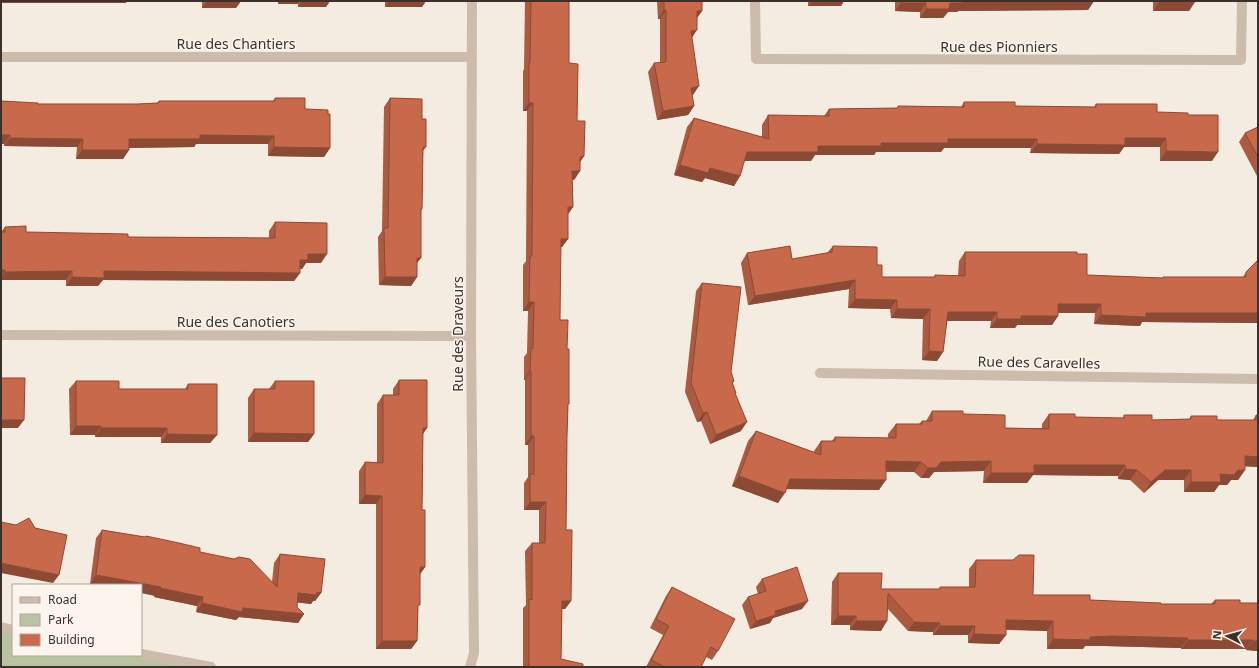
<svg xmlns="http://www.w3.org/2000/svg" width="1259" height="668" viewBox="0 0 1259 668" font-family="'Noto Sans',sans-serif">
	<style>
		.green { fill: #b8c4a0 }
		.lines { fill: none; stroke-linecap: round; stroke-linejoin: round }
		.minor { stroke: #cdbbac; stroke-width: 10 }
		.wall { fill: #ac5a40 }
		.shaded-wall { fill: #8c4a34 }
		.building { fill: #c8694b; stroke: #8c4a34 }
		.labels { text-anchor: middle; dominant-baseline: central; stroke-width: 3; stroke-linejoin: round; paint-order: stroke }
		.street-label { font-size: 14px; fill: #3b302b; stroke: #fbf5ee }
	</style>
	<rect width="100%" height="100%" fill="#f4ebe1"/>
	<path class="green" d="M 1,627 L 13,630 L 13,655 L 141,655 L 211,667 L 1,667 Z"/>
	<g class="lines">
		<path class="minor" d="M 755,1 L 756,59 L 1241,60 L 1242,1
			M 1,57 L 471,57
			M 1,335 L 471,336
			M 820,373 L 1258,379
			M 1,627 L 13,630
			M 141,654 L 211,667
			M 470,667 L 474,653 L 471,336 L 472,1"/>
	</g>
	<path class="wall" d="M 202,1 L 241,1 L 236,8 L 202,8 Z
		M 278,1 L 330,1 L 326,7 L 298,7 L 298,4 L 278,4 Z
		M 385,1 L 426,1 L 422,7 L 385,7 Z
		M 525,1 L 569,1 L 569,63 L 577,121 L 584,156 L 580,162 L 580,171 L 574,180 L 572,179 L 573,207 L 568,213 L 568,239 L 562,247 L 560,247 L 560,320 L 567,349 L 568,406 L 567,436 L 566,530 L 571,601 L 565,609 L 562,609 L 561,659 L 583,667 L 523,667 L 523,608 L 526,605 L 525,551 L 532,543 L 539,543 L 539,510 L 524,510 L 524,483 L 528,477 L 528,445 L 525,445 L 525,380 L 524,380 L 524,357 L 527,353 L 528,311 L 523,311 L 523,265 L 526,261 L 527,111 L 523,111 L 523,71 L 524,69 Z
		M 657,1 L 702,1 L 702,11 L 697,18 L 692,38 L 693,95 L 692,95 L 694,106 L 688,115 L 657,120 L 648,72 L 654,63 L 660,63 L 660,19 L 658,19 Z
		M 808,1 L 844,1 L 841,6 L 808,6 Z
		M 895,1 L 1094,1 L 1088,10 L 958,11 L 957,12 L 948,12 L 943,18 L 920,18 L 920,12 L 895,11 Z
		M 1153,1 L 1195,1 L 1189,11 L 1153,11 Z
		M 275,98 L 305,109 L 330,148 L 324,157 L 268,156 L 268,144 L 196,144 L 194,147 L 129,148 L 129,150 L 123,159 L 76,159 L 77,147 L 4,146 L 4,144 L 1,144 L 1,101 L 38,104 L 138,104 L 157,103 L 159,101 L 273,101 Z
		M 390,98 L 422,119 L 426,147 L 423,151 L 422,209 L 421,211 L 417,264 L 417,277 L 411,286 L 379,285 L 378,237 L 382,231 L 384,107 Z
		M 964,102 L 1015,106 L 1094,107 L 1096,104 L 1157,112 L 1188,115 L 1212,161 L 1160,161 L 1160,147 L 1124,147 L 1119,154 L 1030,153 L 1031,148 L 944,148 L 941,152 L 876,152 L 874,155 L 815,155 L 811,161 L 744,161 L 740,176 L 734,186 L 705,178 L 702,182 L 674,175 L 687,127 L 694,118 L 762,137 L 762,125 L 768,115 L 824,116 L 829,109 L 897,108 L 898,106 L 961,107 Z
		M 1258,127 L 1258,175 L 1257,176 L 1239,142 L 1245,133 Z
		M 275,222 L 321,263 L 306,263 L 302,269 L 300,269 L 300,273 L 294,281 L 103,280 L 98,286 L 66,286 L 66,280 L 1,280 L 1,232 L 5,227 L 26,232 L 128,237 L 269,238 L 269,231 Z
		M 833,246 L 877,265 L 882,277 L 934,277 L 935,275 L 958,276 L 959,261 L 965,252 L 1077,254 L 1087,275 L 1163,278 L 1163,277 L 1243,277 L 1246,272 L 1258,323 L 1142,322 L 1140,326 L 1094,324 L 1095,313 L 1058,313 L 1058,316 L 1052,325 L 1017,325 L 1015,328 L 990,328 L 991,321 L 947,321 L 943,352 L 937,361 L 922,360 L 923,319 L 891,318 L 890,309 L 848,308 L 849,289 L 748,305 L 741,263 L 747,253 L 792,259 L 827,253 Z
		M 702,283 L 731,372 L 734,381 L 733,383 L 741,431 L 710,444 L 701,421 L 697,422 L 685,392 L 696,291 Z
		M 399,380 L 423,434 L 422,510 L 425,567 L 420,574 L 418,608 L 417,641 L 411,649 L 376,649 L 376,504 L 359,504 L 359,471 L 365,462 L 377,463 L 377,404 L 383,395 L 393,395 L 393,389 Z
		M 76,381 L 119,389 L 185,389 L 188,384 L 217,435 L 210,443 L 161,443 L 161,437 L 95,437 L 95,435 L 70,435 L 69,389 Z
		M 275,381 L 314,434 L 308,442 L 248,442 L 248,398 L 254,389 L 269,389 Z
		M 932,411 L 963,414 L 1005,428 L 1042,428 L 1042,424 L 1049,414 L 1075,417 L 1123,418 L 1124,415 L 1152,420 L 1189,419 L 1191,416 L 1217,420 L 1253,420 L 1256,415 L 1258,467 L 1245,466 L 1245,470 L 1238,480 L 1231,480 L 1227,485 L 1219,485 L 1214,492 L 1184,492 L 1184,480 L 1158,480 L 1144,493 L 1130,480 L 1118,479 L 1118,476 L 1033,475 L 1027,483 L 983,483 L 984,471 L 934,472 L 929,478 L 921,478 L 914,472 L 886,472 L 879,490 L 786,489 L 778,503 L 732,486 L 748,441 L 756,431 L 814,452 L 814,451 L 821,441 L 832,441 L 835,437 L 888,438 L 888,434 L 896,424 L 919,424 L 922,421 L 926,421 Z
		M 102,530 L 145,537 L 146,536 L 200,552 L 272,582 L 274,563 L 280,554 L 321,593 L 315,601 L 313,601 L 311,604 L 297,602 L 297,607 L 304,614 L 298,623 L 239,617 L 236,620 L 196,612 L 197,606 L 154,597 L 155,596 L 141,585 L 97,585 L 90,584 L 96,538 Z
		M 976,560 L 1033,595 L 1090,600 L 1161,604 L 1211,604 L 1215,600 L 1240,603 L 1258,651 L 1246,650 L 1246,649 L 1181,649 L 1181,648 L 1105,646 L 1085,646 L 1083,649 L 1047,649 L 1047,631 L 1006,630 L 1006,635 L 999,644 L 968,643 L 968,635 L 933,635 L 933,632 L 908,631 L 888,609 L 881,631 L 850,630 L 850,625 L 831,625 L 832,582 L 838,573 L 881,589 L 939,589 L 940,587 L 969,587 L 969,569 Z
		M 762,579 L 802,609 L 773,618 L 770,623 L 750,629 L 742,605 L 748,597 L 758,594 L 756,587 Z
		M 672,587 L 718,651 L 712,660 L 706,657 L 701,667 L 646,667 L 663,635 L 650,628 L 666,596 Z"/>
	<path class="shaded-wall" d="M 1,1 L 174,1 L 127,1 L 126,3 L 1,3 Z
		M 207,1 L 241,1 L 236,8 L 202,8 Z
		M 280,1 L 300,1 L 298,4 L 278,4 Z
		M 302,1 L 330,1 L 326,7 L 298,7 Z
		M 389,1 L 426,1 L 422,7 L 385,7 Z
		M 812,1 L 844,1 L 841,6 L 808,6 Z
		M 1094,1 L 1088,10 L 958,11 L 957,12 L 948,12 L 943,18 L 920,18 L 926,9 L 950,3 L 963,2 Z
		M 1159,2 L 1195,2 L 1189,11 L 1153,11 Z
		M 901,3 L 926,3 L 920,12 L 895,11 Z
		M 664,10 L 666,10 L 660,19 L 658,19 Z
		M 697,11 L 702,11 L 696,19 Z
		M 697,30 L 691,39 L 691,31 Z
		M 699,86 L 693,95 L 685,96 L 691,88 Z
		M 529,103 L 533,103 L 527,111 L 523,111 Z
		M 694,106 L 688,115 L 657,120 L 663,111 Z
		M 1,135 L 10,135 L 4,144 L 1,144 Z
		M 200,135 L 274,136 L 268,144 L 196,144 L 194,147 L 123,148 L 129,139 Z
		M 10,138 L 83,139 L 77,147 L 4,146 Z
		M 1125,138 L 1166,138 L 1160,147 L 1124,147 L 1119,154 L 1030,153 L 1037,144 Z
		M 948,139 L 1037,139 L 1031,148 L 944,148 L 941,152 L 876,152 L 874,155 L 815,155 L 811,161 L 740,161 L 747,152 L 818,146 Z
		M 274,147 L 330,148 L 324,157 L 268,156 Z
		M 82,150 L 129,150 L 123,159 L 76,159 Z
		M 1166,151 L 1218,152 L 1212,161 L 1160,161 Z
		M 584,156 L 578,165 L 580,157 Z
		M 680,165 L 710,168 L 740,176 L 734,186 L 705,178 L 702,182 L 674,175 Z
		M 572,171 L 580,171 L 574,180 L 566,179 Z
		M 568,207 L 573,207 L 567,216 Z
		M 561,239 L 568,239 L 562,247 L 554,247 Z
		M 308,254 L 327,254 L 321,263 L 306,263 L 302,269 L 294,269 L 300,260 Z
		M 417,258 L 421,258 L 414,267 Z
		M 1,270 L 5,270 L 1,276 Z
		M 72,271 L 66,280 L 1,280 L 1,278 L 5,272 Z
		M 104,271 L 300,273 L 294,281 L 103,280 L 98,286 L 66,286 L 72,277 Z
		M 385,277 L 417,277 L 411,286 L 379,285 Z
		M 855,280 L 849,289 L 748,305 L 755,296 Z
		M 855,299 L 897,300 L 890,309 L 848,308 Z
		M 529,302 L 534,302 L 528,311 L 523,311 Z
		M 1058,304 L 1101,304 L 1095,313 L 1052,313 Z
		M 897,309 L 930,309 L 923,319 L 891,318 Z
		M 948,312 L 997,312 L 991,321 L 941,321 Z
		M 1146,313 L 1258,313 L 1258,323 L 1142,322 L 1140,326 L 1094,324 L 1101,315 Z
		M 1021,316 L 1058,316 L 1052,325 L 1017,325 L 1015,328 L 990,328 L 997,319 Z
		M 929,351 L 943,352 L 937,361 L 922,360 Z
		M 530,371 L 531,371 L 525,380 L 524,380 Z
		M 707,412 L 701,421 L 697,422 L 703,413 Z
		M 1,420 L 24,420 L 18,428 L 1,428 Z
		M 747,422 L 741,431 L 710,444 L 716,435 Z
		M 76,426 L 101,426 L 95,435 L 70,435 Z
		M 101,428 L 167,428 L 161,437 L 95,437 Z
		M 423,428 L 427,428 L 421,437 Z
		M 254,433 L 314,434 L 308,442 L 248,442 Z
		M 167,434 L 217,435 L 210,443 L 161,443 Z
		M 531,436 L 534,436 L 528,445 L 525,445 Z
		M 1245,456 L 1258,457 L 1258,467 L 1238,466 Z
		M 886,461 L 921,462 L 914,472 L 879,471 Z
		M 991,461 L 984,471 L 934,472 L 929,478 L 921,478 L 928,468 L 941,462 Z
		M 1034,465 L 1125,465 L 1118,476 L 1033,475 L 1027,483 L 983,483 L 991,473 Z
		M 1125,469 L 1137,470 L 1130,480 L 1118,479 Z
		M 1165,470 L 1191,470 L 1184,480 L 1158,480 L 1144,493 L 1151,482 Z
		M 1238,470 L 1245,470 L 1238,480 L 1231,480 L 1227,485 L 1219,485 L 1214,492 L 1184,492 L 1191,482 Z
		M 739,476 L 785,493 L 778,503 L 732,486 Z
		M 790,479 L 886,480 L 879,490 L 783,489 Z
		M 365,495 L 382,496 L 376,504 L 359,504 Z
		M 530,502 L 546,502 L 539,510 L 524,510 Z
		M 1,563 L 59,575 L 53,583 L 1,573 Z
		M 420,567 L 425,567 L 419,576 Z
		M 96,575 L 161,587 L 155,596 L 141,593 L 141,585 L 97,585 L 90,584 Z
		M 160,588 L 203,597 L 197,606 L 154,597 Z
		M 317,592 L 321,593 L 315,601 L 313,601 L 311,604 L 292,602 L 298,593 Z
		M 562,601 L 571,601 L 565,609 L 556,609 Z
		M 808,601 L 802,609 L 773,618 L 770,623 L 750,629 L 756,621 L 775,611 Z
		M 202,603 L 243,608 L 304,614 L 298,623 L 239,617 L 236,620 L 196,612 Z
		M 838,616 L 856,616 L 850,625 L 831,625 Z
		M 1006,620 L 1053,621 L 1047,631 L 999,629 Z
		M 856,621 L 887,621 L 881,631 L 850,630 Z
		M 914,622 L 940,623 L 933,632 L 908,631 Z
		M 940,626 L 975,626 L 968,635 L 933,635 Z
		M 974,634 L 1006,635 L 999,644 L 968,643 Z
		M 1112,636 L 1188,638 L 1181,648 L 1105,646 L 1085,646 L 1083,649 L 1047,649 L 1053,639 Z
		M 1188,640 L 1253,640 L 1246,649 L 1181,649 Z
		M 382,641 L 417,641 L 411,649 L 376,649 Z
		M 1253,641 L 1258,641 L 1258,651 L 1246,650 Z"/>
	<path class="building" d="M 531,1 L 569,1 L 569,63 L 578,64 L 577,121 L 585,121 L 584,156 L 580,157 L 580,171 L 572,171 L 573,207 L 568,207 L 568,239 L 561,239 L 560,320 L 568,320 L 567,349 L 569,349 L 569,404 L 568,404 L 567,436 L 566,530 L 572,530 L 571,601 L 562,601 L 561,659 L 583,664 L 583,667 L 529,667 L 529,599 L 532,600 L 532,543 L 545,543 L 546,502 L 530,502 L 530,474 L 534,474 L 534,436 L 531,436 L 531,371 L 530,371 L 531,348 L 533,349 L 534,302 L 529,302 L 530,256 L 532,256 L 533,103 L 529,103 L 529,63 L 530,63 Z
		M 664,1 L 702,1 L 702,11 L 697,11 L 697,30 L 691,31 L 699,86 L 691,88 L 694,106 L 663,111 L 654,63 L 666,62 L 666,10 L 664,10 Z
		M 901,1 L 1094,1 L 963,2 L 963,3 L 950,3 L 949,9 L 926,9 L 926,3 L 901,3 Z
		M 1159,1 L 1195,1 L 1195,2 L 1159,2 Z
		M 275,98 L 305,98 L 305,109 L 328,110 L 328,114 L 330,114 L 330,148 L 274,147 L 274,136 L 200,135 L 200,139 L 129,139 L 129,150 L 82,150 L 83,139 L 10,138 L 10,135 L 1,135 L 1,101 L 38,103 L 38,104 L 138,104 L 158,103 L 159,101 L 275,101 Z
		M 390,98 L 422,99 L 422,119 L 426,119 L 426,147 L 423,147 L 422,209 L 421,209 L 421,258 L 417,258 L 417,277 L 385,277 L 384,228 L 388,228 Z
		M 964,102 L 1015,102 L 1015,106 L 1096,107 L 1096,104 L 1157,104 L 1157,112 L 1188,113 L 1188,115 L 1218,115 L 1218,152 L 1166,151 L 1166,138 L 1125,138 L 1125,145 L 1037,144 L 1037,139 L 948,139 L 948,143 L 881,143 L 881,146 L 818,146 L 818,152 L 747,152 L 740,176 L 710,168 L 708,173 L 680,165 L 694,118 L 769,139 L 768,115 L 829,116 L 829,109 L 898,108 L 898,106 L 964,107 Z
		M 1258,127 L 1258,157 L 1245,133 Z
		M 275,222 L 327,223 L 327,254 L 308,254 L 308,260 L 300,260 L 300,273 L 104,271 L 104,278 L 72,277 L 72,271 L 5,272 L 5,270 L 1,270 L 1,232 L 5,232 L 5,227 L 26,226 L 26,232 L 128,234 L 128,237 L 275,238 Z
		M 790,246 L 792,259 L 832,252 L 833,246 L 877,247 L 877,265 L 882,265 L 882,277 L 935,277 L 935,275 L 965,276 L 965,252 L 1077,252 L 1077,254 L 1087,254 L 1087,275 L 1163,278 L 1163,277 L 1246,277 L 1246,272 L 1258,260 L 1258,313 L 1146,313 L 1146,317 L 1101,315 L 1101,304 L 1058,304 L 1058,316 L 1021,316 L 1021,319 L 997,319 L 997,312 L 948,312 L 943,352 L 929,351 L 930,309 L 897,309 L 897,300 L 855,299 L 855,280 L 755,296 L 747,253 Z
		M 702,283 L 741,287 L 731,372 L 734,381 L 732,382 L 736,393 L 735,393 L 747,422 L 716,435 L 707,412 L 703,413 L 691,383 Z
		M 1,378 L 25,378 L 24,420 L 1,420 Z
		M 399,380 L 427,380 L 427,428 L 423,428 L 422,510 L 425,510 L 425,567 L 420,567 L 420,605 L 418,605 L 417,641 L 382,641 L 382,496 L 365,495 L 365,462 L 383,463 L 383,395 L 399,395 Z
		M 76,381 L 119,381 L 119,389 L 188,389 L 188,384 L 217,384 L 217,435 L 167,434 L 167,428 L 101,428 L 101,426 L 76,426 Z
		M 275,381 L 314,381 L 314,434 L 254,433 L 254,389 L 275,389 Z
		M 932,411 L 963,411 L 963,414 L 1005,415 L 1005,428 L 1049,429 L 1049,414 L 1075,414 L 1075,417 L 1124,418 L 1124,415 L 1152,415 L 1152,420 L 1191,419 L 1191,416 L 1217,416 L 1217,420 L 1256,420 L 1256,415 L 1258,415 L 1258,457 L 1245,456 L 1245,470 L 1238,470 L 1234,475 L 1220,474 L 1221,482 L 1191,482 L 1191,470 L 1165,470 L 1151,482 L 1137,470 L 1125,469 L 1125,465 L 1034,465 L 1034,473 L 991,473 L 991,461 L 941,462 L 936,468 L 928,468 L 921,462 L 886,461 L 886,480 L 790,479 L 785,493 L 739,476 L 756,431 L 821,455 L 821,441 L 835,441 L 835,437 L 896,438 L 896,424 L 922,424 L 922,421 L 932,421 Z
		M 29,518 L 35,528 L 67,535 L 59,575 L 1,563 L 1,522 L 16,525 Z
		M 102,530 L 145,537 L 146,536 L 179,543 L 200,548 L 200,552 L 234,559 L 239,557 L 250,559 L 277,587 L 280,554 L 325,559 L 321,593 L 317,592 L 317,595 L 298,593 L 297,607 L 304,614 L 243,608 L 242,612 L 202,603 L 203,597 L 160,588 L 161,587 L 96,575 Z
		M 1019,555 L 1034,555 L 1033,595 L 1090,595 L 1090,600 L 1161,603 L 1161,604 L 1215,604 L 1215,600 L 1240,600 L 1240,603 L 1258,603 L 1258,641 L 1253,641 L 1253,640 L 1188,640 L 1188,638 L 1112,636 L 1090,637 L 1090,640 L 1053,639 L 1053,621 L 1006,620 L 1006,635 L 974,634 L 975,626 L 940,626 L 940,623 L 914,622 L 888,593 L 887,621 L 856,621 L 856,616 L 838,616 L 838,573 L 882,573 L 881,589 L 940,589 L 940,587 L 975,587 L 976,560 L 1013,560 Z
		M 797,567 L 808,601 L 775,611 L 776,615 L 756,621 L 748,597 L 766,591 L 762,579 Z
		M 672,587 L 735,619 L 718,651 L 711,647 L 701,667 L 665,667 L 651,660 L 669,626 L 656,619 Z"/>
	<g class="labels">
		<g class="street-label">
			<text x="236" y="43">Rue des Chantiers</text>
			<text x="999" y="46">Rue des Pionniers</text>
			<text x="236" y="321">Rue des Canotiers</text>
			<text transform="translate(457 334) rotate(-90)">Rue des Draveurs</text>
			<text transform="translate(1039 362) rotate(1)">Rue des Caravelles</text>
		</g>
	</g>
	<rect width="1259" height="668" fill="none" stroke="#3b302b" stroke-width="4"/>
	<rect x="12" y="584" width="130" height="72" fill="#fbf5ee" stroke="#aea6a0"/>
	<rect x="20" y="597" width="20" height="6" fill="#cdbbac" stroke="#aea6a0"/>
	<text x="48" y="604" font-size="12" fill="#3b302b">Road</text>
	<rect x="20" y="614" width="20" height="12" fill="#b8c4a0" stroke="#aea6a0"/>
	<text x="48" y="624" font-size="12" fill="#3b302b">Park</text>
	<rect x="20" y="634" width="20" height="12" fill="#c8694b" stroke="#aea6a0"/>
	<text x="48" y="644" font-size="12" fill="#3b302b">Building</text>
	<g transform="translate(1227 636) rotate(276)" stroke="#fbf5ee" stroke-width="3" paint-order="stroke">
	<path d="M0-3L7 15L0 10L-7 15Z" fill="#3b302b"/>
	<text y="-6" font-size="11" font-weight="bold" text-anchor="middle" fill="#3b302b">N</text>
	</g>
</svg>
